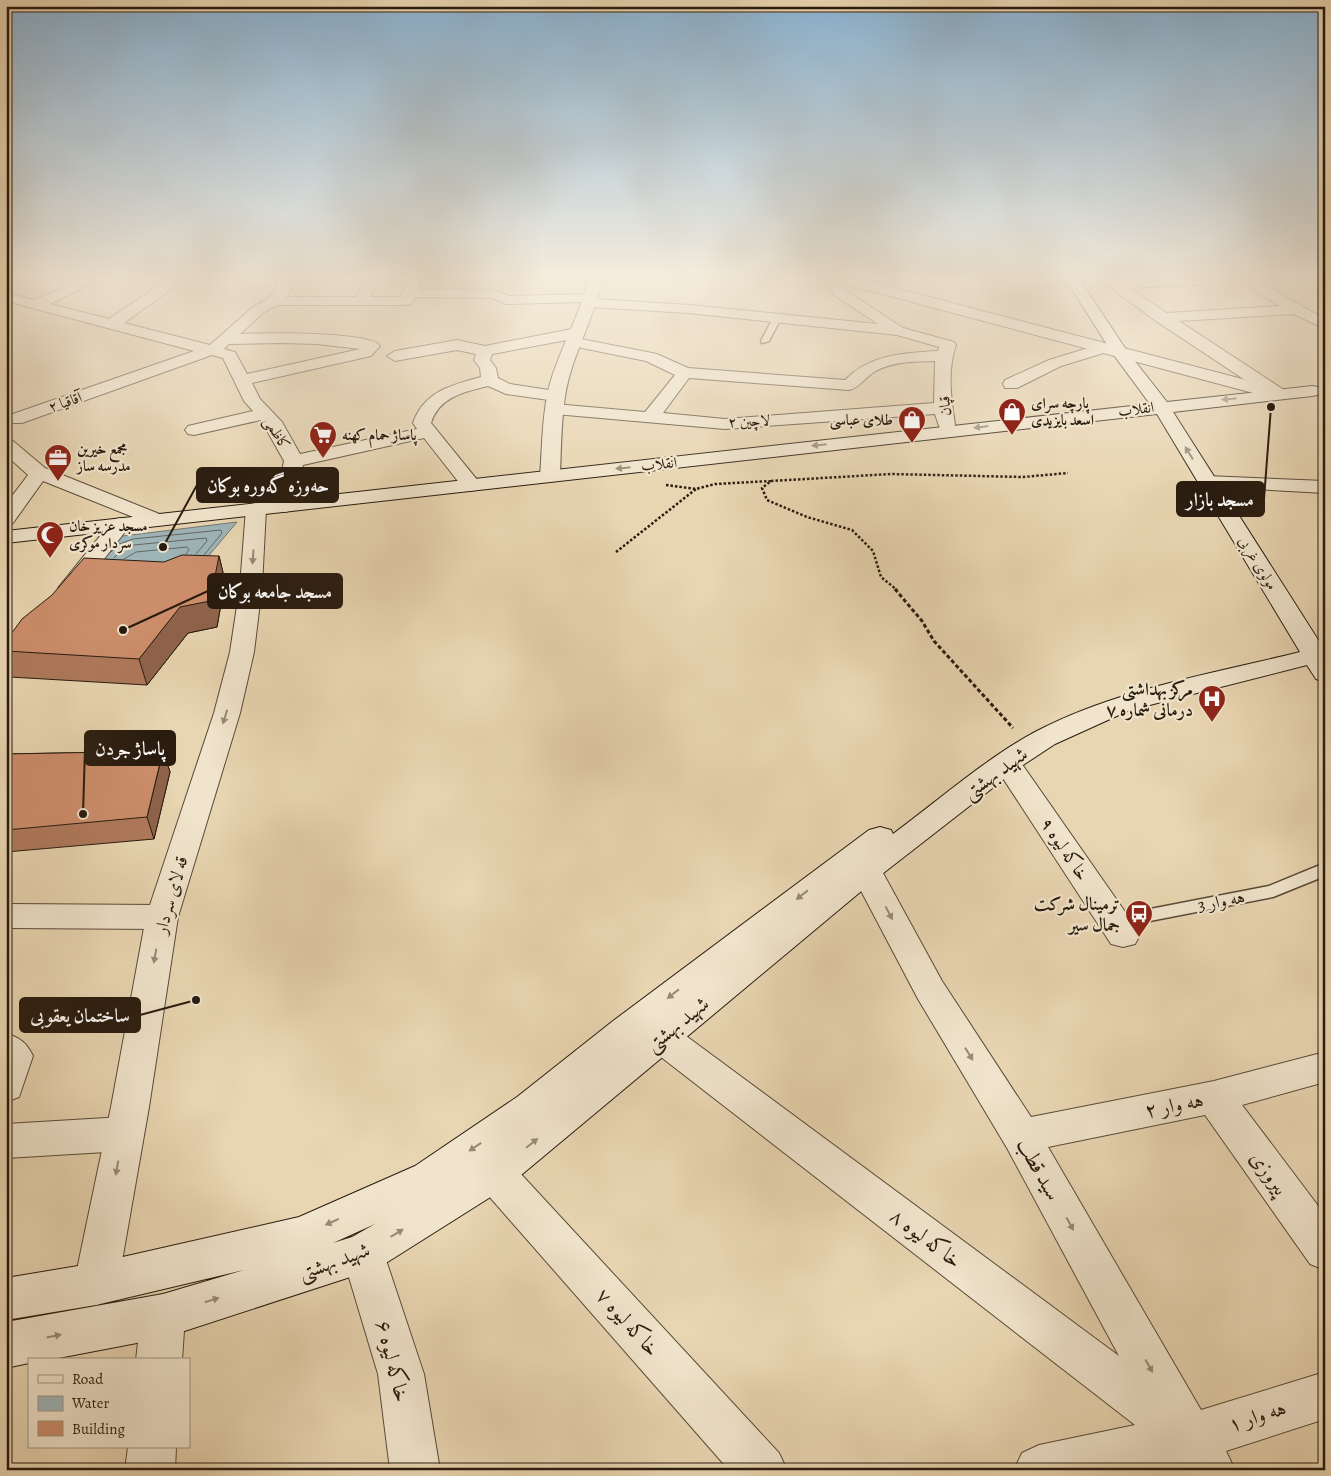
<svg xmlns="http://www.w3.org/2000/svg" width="1331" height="1476" viewBox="0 0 1331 1476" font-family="Alegreya,Amiri,serif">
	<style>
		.water { fill: #9eb5b8; stroke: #6f7774 }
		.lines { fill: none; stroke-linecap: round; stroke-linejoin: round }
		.shore { stroke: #636864; stroke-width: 1 }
		.service-casing { stroke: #584a38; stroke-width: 3 }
		.minor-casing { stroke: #584a38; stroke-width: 2 }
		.tertiary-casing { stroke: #584a38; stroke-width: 2 }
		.secondary-casing { stroke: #281b0f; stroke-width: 2 }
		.path-far1 { stroke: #281b0f; stroke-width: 2.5; stroke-dasharray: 2.5 2; stroke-linecap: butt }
		.path { stroke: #281b0f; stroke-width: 3; stroke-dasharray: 4 2.5; stroke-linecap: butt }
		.service { fill: #f0e4cc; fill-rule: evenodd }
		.minor { fill: #f0e4cc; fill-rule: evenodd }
		.tertiary { fill: #f0e4cc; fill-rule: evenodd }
		.secondary { fill: #f0e4cc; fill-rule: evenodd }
		.wall { fill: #af795c; stroke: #281b0f }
		.shaded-wall { fill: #8f634b; stroke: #281b0f }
		.building { fill: #cc8d6b; stroke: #281b0f }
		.oneway { fill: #968a77 }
		.labels { text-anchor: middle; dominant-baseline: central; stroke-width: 4.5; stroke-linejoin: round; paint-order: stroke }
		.far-street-label { font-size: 15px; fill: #281b0f; stroke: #f0e4cc }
		.far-poi-label { font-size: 15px; font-weight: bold; fill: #281b0f; stroke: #f0e4cc; text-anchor: start }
		.poi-label { font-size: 18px; font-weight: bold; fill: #281b0f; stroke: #f0e4cc; text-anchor: end }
		.street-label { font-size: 18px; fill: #281b0f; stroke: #f0e4cc }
		.near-street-label { font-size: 21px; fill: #281b0f; stroke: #f0e4cc }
		.leader { fill: none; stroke: #281b0f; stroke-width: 2 }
		.callout-dot { fill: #281b0f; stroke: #f0e4cc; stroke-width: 2 }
		.callout { fill: #281b0f; stroke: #281b0f; stroke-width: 2 }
		.callout-label { font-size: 19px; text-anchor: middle; font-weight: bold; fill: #fff }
	</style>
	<rect width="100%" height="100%" fill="#e8d5b1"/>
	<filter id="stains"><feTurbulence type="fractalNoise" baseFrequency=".004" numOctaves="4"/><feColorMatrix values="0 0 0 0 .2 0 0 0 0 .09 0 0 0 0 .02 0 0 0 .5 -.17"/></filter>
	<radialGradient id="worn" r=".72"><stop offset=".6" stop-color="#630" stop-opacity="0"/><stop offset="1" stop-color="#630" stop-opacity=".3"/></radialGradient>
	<path class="water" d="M 237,522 L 190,578 L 81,580 L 116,540 L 123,536 Z"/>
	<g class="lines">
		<path class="shore" d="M 111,552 L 119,544 L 133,539 L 221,530 L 222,533 L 204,555
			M 114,558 L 123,549 L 134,545 L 206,538 L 207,541 L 196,554
			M 124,559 L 136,552 L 187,547 L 189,550 L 186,554"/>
		<defs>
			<path id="service" d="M 776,318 L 780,320 L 769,341 L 762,343 L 761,341 L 772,320 Z
				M 1325,863 L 1325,876 L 1273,897 L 1114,928 L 1108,927 L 1105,922 L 1108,917 L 1114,916 L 1269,886 Z"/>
			<path id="minor" d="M 78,280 L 97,280 L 50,304 L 109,319 L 167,280 L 184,280 L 124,323 L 210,345 L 253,307 L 269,298 L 278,285 L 274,280 L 290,282 L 291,290 L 286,297 L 356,297 L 365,280 L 379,280 L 370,297 L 401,297 L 408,280 L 422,280 L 418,289 L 495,290 L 509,296 L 590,294 L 595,295 L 596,299 L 689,305 L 878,324 L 834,295 L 829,286 L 834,280 L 850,280 L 843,287 L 845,290 L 903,328 L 954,342 L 956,345 C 947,371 951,398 955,425 L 952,429 L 940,429 L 935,414 L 725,429 L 555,414 L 549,413 L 546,409 L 549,405 L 555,404 L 645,412 L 675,375 L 646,361 L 567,345 L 565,342 L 567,340 L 492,354 L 490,360 L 496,368 L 498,378 L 510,384 L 562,392 L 565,396 L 562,400 L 556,401 L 506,394 L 488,386 C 464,392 439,397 431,423 L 478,481 L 481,485 L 478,489 L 471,491 L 464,489 L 424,438 L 303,465 L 295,506 L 292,510 L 285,512 L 278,510 L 275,506 L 284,461 L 261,420 L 194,435 L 188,434 L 185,430 L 188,426 L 253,411 L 244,401 L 223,358 L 212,355 L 22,423 L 10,423 L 7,419 L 10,415 L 194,351 L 6,301 L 6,293 L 35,300 ZM 415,297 L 492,298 L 506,304 L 583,302 L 585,306 L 590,307 L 689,313 L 897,335 L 939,347 L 938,351 C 903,353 871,354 845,380 L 688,368 L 657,354 L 576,338 L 582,336 L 585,333 L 577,328 L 485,346 L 457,340 L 395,351 L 387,356 L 395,361 L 457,350 L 476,354 L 474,360 L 480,368 L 481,377 C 452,385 424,391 413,423 L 417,429 L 300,454 L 282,422 L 260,399 L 252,383 L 371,356 L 380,346 C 370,331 261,333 240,334 L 263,313 L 277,305 L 406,305 L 411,304 ZM 280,343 L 317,344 L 360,349 L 247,374 L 235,352 L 224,349 L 229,344 ZM 935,361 L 934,403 L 725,419 L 663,413 L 689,378 L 849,390 C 859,388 865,378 874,372 C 892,361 915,362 935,361 Z
				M 1100,280 L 1222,280 L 1215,284 L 1129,288 L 1167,313 L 1280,306 L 1237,280 L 1255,280 L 1325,319 L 1325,329 L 1294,314 L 1179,321 L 1284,390 L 1287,394 L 1284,398 L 1272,398 L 1156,321 Z
				M 1101,344 L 1107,346 L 1109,349 L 1107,352 L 1061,366 L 1017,388 L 1005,388 L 1003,384 L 1005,380 L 1049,360 Z
				M 6,439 L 13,441 L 45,468 L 162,515 L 165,519 L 162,523 L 155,525 L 148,523 L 43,481 L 13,523 L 6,525 L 6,504 L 28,475 L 6,455 Z
				M 1207,476 L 1325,481 L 1325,493 L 1200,486 L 1197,482 L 1200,478 Z
				M 120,518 L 127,520 L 131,524 L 78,593 L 70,595 L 62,593 L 58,588 L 62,583 L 113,520 Z
				M 1007,754 L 1017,757 L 1135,926 L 1140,935 L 1135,944 L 1123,947 L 1111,944 L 993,763 L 997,757 Z
				M 866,859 L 877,862 L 942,981 L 1031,1117 L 1214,1081 L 1325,1052 L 1325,1082 L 1242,1105 L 1325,1215 L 1325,1270 L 1310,1264 L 1205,1115 L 1048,1147 L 1201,1410 L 1325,1372 L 1325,1419 L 1226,1451 L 1235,1470 L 1182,1470 L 1179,1465 L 1155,1470 L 1014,1470 L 1022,1453 L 1039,1445 L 1135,1425 L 648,1047 L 643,1037 L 648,1027 L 661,1022 L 674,1027 L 1119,1356 L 1007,1148 L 918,999 L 850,870 L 855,862 Z
				M 6,904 L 162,905 L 174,909 L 178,917 L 174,925 L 162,929 L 6,928 Z
				M 6,1033 C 20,1038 27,1043 33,1056 L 19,1097 L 6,1102 Z
				M 123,1117 L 137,1122 L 143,1134 L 137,1146 L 123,1151 L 6,1158 L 6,1124 Z
				M 494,1155 L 508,1160 L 779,1453 L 787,1470 L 729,1470 L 480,1186 L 474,1173 L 480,1160 Z
				M 363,1234 L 378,1240 L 384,1254 L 424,1374 L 440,1470 L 390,1470 L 378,1374 L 342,1254 L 348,1240 Z
				M 163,1294 L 179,1301 L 185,1316 L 182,1360 L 136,1360 L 141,1316 L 147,1301 Z
				M 128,1447 L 176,1447 L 175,1470 L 125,1470 Z"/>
			<path id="tertiary" d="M 6,280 L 19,280 L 6,289 Z
				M 588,280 L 602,280 C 594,320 571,356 565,397 C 561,423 561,451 560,477 L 557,481 L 543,481 L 540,477 C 542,451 542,422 547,396 C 555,356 579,320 588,280 Z
				M 839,280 L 864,280 L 1284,390 L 1287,394 L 1284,398 L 1272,398 L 841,283 Z
				M 256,503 L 263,505 L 266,509 L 262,586 L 254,652 L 240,713 L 178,917 L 149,1107 L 118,1284 L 111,1299 L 96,1305 L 81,1299 L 74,1284 L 111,1107 L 146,917 L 214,713 L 230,652 L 240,586 L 246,509 L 249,505 Z"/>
			<path id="secondary" d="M 1066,280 L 1080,280 L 1127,351 L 1167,402 L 1312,386 L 1318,387 L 1321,391 L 1318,395 L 1312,396 L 1173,412 L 1322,646 L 1325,646 L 1325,682 L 1316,679 L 1307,665 L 1130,710 L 1055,744 L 1017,769 L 877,878 L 508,1186 L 378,1268 L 163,1338 L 48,1360 L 29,1360 L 29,1363 L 6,1368 L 6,1322 L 163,1294 L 244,1270 L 96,1305 L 6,1320 L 6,1278 L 96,1263 L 299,1217 L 415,1166 L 517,1097 L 613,1021 L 869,830 L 880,827 L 891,830 L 893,834 C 939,800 985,759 1035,732 C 1117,689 1211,674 1300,652 L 1157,414 L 6,543 L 6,531 L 1150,404 L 1113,354 ZM 375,1224 L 352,1237 L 333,1243 Z"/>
		</defs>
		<use href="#service" class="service-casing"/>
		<use href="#minor" class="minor-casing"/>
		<use href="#tertiary" class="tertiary-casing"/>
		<use href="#secondary" class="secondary-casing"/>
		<path class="path-far1" d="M 771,481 L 891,474 L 1023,477 L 1068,473
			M 666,485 L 696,489 L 715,484 L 771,481 L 762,488 L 767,500 L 807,517 L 852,530 L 873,551 L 881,577 L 897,590
			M 616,552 L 696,489"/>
		<path class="path" d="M 895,589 L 922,621 L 934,641 L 1013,728"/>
		<use href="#service" class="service"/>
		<use href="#minor" class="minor"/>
		<use href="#tertiary" class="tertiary"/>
		<use href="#secondary" class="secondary"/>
	</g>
	<path class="wall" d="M 219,556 L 225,581 L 217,627 L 188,633 L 147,685 L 10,677 L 6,666 L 6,641 Z
		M 163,751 L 170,772 L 154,839 L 6,852 L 6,754 Z"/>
	<path class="shaded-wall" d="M 219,556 L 225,581 L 217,627 L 188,633 L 147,685 L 139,659 Z
		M 163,751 L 170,772 L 154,839 L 147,817 Z"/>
	<path class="building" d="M 182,555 L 219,556 L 210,601 L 180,607 L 139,659 L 6,651 L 6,641 L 22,619 L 52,595 L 84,558 L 164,562 Z
		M 163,751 L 147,817 L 6,830 L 6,754 Z"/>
	<defs><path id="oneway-solid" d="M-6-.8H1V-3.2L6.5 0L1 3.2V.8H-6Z" transform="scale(1.25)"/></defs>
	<g class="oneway">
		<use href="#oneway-solid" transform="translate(1229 399) rotate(174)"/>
		<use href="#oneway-solid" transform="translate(981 427) rotate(173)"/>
		<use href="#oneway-solid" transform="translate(819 445) rotate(174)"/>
		<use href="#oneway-solid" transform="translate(1189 453) rotate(-122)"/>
		<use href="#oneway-solid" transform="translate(623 468) rotate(174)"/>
		<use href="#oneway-solid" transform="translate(253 557) rotate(94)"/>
		<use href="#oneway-solid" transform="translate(225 717) rotate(107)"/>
		<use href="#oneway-solid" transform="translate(802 895) rotate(142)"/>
		<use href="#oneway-solid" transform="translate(889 913) rotate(62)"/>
		<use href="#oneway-solid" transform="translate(155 956) rotate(100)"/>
		<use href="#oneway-solid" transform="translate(673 994) rotate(142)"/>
		<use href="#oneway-solid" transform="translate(969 1054) rotate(58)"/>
		<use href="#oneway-solid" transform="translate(532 1143) rotate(-39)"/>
		<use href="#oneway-solid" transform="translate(475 1147) rotate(146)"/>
		<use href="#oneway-solid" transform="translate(117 1168) rotate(100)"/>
		<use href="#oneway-solid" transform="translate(332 1222) rotate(156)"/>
		<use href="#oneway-solid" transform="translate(1070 1224) rotate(61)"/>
		<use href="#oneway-solid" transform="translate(397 1233) rotate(-31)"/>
		<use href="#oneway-solid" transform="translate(212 1300) rotate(-17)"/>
		<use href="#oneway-solid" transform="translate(54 1336) rotate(-11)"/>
		<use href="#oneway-solid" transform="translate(1149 1366) rotate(61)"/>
	</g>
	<linearGradient id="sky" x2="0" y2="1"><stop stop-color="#8ab4d5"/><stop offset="0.57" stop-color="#f5ecdc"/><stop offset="1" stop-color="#f5ecdc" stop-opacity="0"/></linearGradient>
	<rect width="1331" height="487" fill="url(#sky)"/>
	<defs>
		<symbol id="shop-pin" viewBox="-11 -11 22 30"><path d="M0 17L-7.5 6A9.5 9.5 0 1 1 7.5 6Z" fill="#8f2418" stroke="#f0e4cc"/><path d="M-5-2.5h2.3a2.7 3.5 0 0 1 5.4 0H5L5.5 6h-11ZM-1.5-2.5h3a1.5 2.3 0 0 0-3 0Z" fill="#fff"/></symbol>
		<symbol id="supermarket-pin" viewBox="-11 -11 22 30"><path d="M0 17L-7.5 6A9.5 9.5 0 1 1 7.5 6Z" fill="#8f2418" stroke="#f0e4cc"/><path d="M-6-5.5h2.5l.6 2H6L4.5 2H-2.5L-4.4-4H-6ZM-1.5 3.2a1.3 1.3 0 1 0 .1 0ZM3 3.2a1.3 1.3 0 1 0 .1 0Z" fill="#fff"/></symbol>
		<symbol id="office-pin" viewBox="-11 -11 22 30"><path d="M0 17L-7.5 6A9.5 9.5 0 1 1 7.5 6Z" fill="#8f2418" stroke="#f0e4cc"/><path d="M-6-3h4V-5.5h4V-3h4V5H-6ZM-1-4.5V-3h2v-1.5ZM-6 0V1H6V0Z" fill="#fff"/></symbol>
		<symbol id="mosque-pin" viewBox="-11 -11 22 30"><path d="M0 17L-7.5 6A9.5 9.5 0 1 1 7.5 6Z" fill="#8f2418" stroke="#f0e4cc"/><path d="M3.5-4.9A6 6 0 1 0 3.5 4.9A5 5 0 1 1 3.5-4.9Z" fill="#fff"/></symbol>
		<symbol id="hospital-pin" viewBox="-11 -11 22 30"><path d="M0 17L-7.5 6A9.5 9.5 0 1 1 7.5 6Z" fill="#8f2418" stroke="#f0e4cc"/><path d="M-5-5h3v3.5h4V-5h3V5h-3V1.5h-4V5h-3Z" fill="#fff"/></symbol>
		<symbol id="bus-pin" viewBox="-11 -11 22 30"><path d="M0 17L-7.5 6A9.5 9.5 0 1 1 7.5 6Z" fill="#8f2418" stroke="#f0e4cc"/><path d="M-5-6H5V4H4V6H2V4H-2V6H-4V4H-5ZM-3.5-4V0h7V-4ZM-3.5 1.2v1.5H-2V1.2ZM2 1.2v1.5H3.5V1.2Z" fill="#fff"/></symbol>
	</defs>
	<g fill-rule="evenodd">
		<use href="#shop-pin" x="996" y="396" width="32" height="43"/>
		<use href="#shop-pin" x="896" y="404" width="32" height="43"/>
		<use href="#supermarket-pin" x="307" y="419" width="32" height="43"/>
		<use href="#office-pin" x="42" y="442" width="32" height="43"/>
		<use href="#mosque-pin" x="34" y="519" width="32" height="43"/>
		<use href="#hospital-pin" x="1196" y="683" width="32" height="43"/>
		<use href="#bus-pin" x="1123" y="898" width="32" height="43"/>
	</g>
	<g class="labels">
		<g class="far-street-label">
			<text transform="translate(65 402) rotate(-19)">آقاقیا ۲</text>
			<text transform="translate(945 406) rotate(-95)">قپان</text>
			<text transform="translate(1136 409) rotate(-7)">انقلاب</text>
			<text transform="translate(749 421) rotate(-3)">لاچین ۲</text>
			<text transform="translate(277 433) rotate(58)">کاظمی</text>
			<text transform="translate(659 464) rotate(-6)">انقلاب</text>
			<text transform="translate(1258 563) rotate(58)">مولوی غربی</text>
		</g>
		<g class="far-poi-label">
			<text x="1031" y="403">پارچه سرای<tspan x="1031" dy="17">اسعد بایزیدی</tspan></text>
			<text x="893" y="420" text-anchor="end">طلای عباسی</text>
			<text x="342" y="435">پاساژ حمام کهنه</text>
			<text x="77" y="449">مجمع خیرین<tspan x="77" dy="17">مدرسه ساز</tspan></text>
			<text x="69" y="526">مسجد عزیز خان<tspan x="69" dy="17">سردار موکری</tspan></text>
		</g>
		<g class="poi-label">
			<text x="1193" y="689">مرکز بهداشتی<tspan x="1193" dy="21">درمانی شماره ۷</tspan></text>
			<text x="1120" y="904">ترمینال شرکت<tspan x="1120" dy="21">جمال سیر</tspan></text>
		</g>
		<g class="street-label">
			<text transform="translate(1065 849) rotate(56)">خاکه لیوه ۹</text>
			<text transform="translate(171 895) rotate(-74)">قه لای سردار</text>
			<text transform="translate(1221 901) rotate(-11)">هه وار 3</text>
		</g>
		<g class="near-street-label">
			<text transform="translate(995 773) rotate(-36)">شهید بهشتی</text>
			<text transform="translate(677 1024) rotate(-39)">شهید بهشتی</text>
			<text transform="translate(1174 1105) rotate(-11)">هه وار ۲</text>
			<text transform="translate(1039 1169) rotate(61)">سید قطب</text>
			<text transform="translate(1269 1173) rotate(54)">پیروزی</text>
			<text transform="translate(926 1238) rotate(37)">خاکه لیوه ۸</text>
			<text transform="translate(334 1261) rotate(-20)">شهید بهشتی</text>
			<text transform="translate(628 1322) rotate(48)">خاکه لیوه ۷</text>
			<text transform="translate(393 1361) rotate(76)">خاکه لیوه ۶</text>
			<text transform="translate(1257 1416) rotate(-18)">هه وار ۱</text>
		</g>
	</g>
	<path class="leader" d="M163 547L197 485M1271 407L1264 499M123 630L208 591M83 814L85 748M196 1000L140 1015"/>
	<g class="callout-dot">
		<circle cx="163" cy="547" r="5"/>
		<circle cx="1271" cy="407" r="5"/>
		<circle cx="123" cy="630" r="5"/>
		<circle cx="83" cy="814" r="5"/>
		<circle cx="196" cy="1000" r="5"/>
	</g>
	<g class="callout">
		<rect x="197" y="468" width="141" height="34" rx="5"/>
		<rect x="1177" y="482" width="87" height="34" rx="5"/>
		<rect x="208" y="574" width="134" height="34" rx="5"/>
		<rect x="85" y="731" width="90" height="34" rx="5"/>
		<rect x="20" y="998" width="120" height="34" rx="5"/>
	</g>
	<g class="callout-label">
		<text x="268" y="492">حه‌وزه گه‌وره بوکان</text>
		<text x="1220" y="506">مسجد بازار</text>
		<text x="275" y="598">مسجد جامعه بوکان</text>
		<text x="130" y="755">پاساژ جردن</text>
		<text x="80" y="1022">ساختمان یعقوبی</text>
	</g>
	<rect width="1331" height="1476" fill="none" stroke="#e8d5b1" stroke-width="25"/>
	<rect x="8" y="8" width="1316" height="1461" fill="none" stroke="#281b0f" stroke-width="2.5"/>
	<rect x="12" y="12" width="1306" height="1451" fill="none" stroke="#281b0f"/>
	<rect x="28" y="1358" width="162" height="90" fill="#f0e4cc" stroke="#a09480"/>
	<rect x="38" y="1375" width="25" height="8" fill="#f0e4cc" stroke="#a09480"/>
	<text x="72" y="1384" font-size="15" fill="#281b0f">Road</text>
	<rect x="38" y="1396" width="25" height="15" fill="#9eb5b8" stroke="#a09480"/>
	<text x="72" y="1408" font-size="15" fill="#281b0f">Water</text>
	<rect x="38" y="1421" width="25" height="15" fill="#cc8d6b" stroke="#a09480"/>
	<text x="72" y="1434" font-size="15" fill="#281b0f">Building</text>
	<rect width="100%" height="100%" filter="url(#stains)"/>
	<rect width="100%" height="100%" fill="url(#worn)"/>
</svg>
